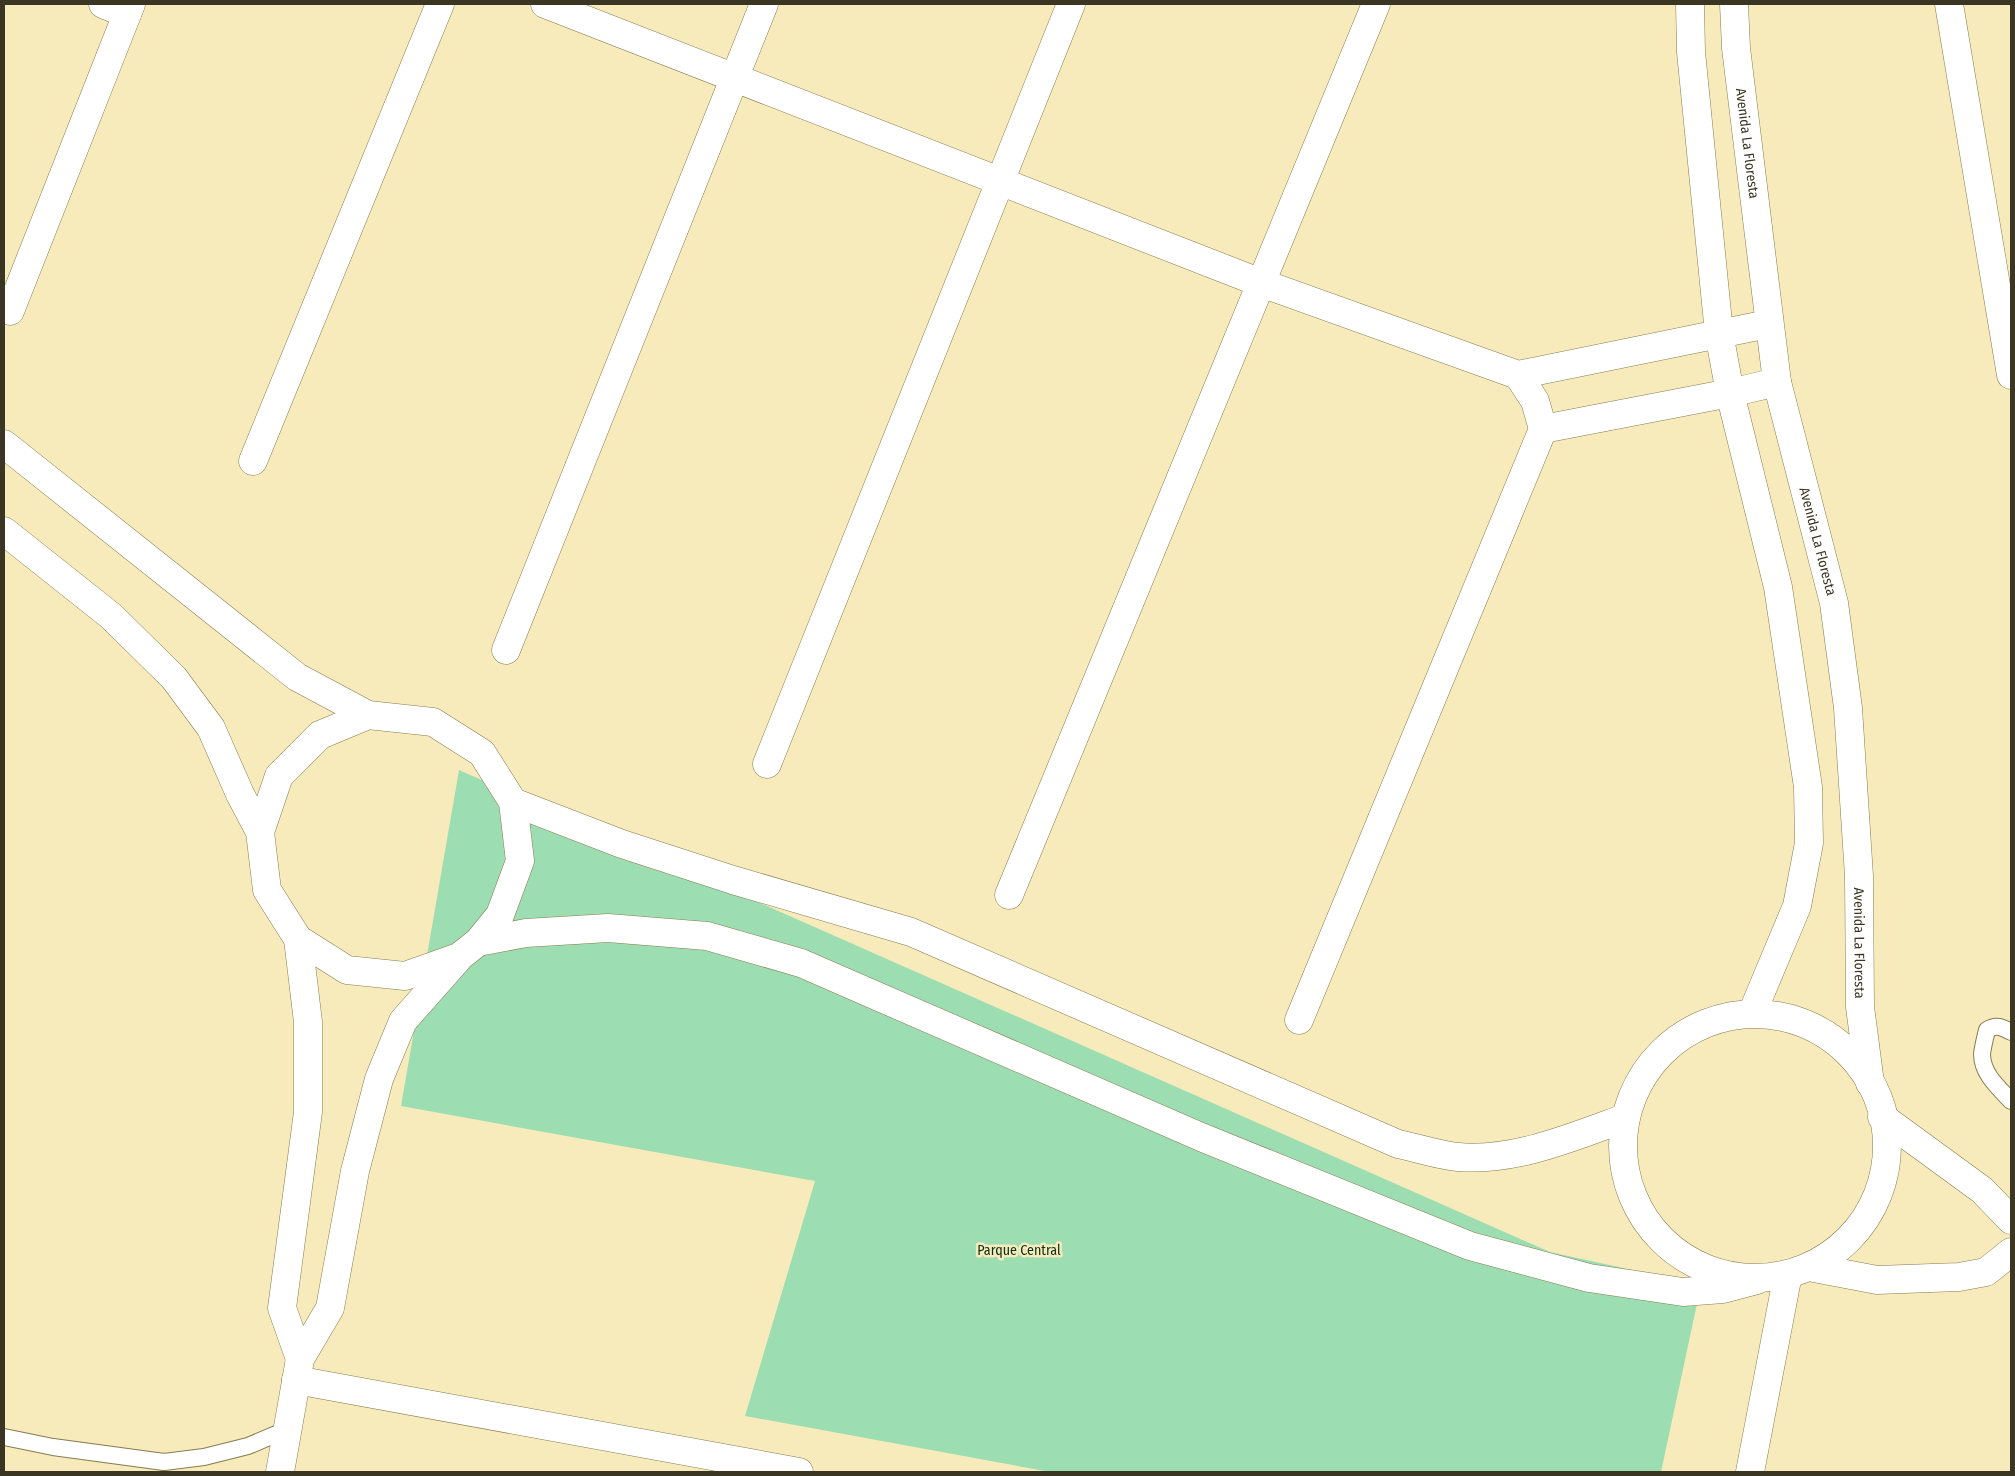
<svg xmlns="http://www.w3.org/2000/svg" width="2015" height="1476" viewBox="0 0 2015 1476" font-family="'Fira Sans Condensed',sans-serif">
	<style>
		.green { fill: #9cdeb2 }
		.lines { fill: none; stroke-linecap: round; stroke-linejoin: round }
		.lane-casing { stroke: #877b4f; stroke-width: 18 }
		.street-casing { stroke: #877b4f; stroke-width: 29 }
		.lane { stroke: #fff; stroke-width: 16 }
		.street { stroke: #fff; stroke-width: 28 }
		.labels { text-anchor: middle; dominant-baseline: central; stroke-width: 5; stroke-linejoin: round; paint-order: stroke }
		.street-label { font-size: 14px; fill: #3b3623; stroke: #f8ebbb }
		.park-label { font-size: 14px; fill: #09321c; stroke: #f8ebbb }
	</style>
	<rect width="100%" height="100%" fill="#f8ebbb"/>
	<path class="green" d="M 459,770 L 1550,1252 L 1701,1285 L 1661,1472 L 1050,1472 L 745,1416 L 815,1181 L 401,1106 Z"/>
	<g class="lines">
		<defs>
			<path id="lane" d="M 2011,1032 C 2002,1027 1996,1024 1987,1030 C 1985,1038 1983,1046 1982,1054 C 1982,1074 1999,1088 2011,1101
				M 4,1437 L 53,1447 L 164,1462 L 204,1457 L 248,1446 L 288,1429"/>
			<g id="street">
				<path d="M 103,4 L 127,14"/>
				<path d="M 545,4 L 1261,283 L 1518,375 L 1768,324"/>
				<path d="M 1690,4 L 1691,52 L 1719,333 L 1730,393 L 1778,587 L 1808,787 L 1809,843 L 1797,906 L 1753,1011"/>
				<path id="s1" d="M 1734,4 L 1736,48 L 1777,382 L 1834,603 L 1848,708 L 1859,876 L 1860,1007 L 1870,1083"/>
				<path d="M 1949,4 L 2011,375"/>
				<path d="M 10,311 L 131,4"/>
				<path d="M 1543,429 L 1730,393 L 1777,382"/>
				<path d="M 4,444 L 297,677 L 368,715"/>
				<path d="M 253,461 L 440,4"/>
				<path d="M 4,531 L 111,616 L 174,678 L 211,728 L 240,794 L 260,832 L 267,890 L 298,939 L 347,970 L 405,976 L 459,957 L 478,942 L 500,915 L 520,861 L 513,802 L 482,753 L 433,722 L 368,715 L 320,735 L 279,776 L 260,832"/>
				<path d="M 506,650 L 764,4"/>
				<path d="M 767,764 L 1071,4"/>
				<path d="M 513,802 L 622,844 L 733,880 L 911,932 L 1398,1144 C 1418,1148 1438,1155 1458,1157 C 1514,1162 1573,1137 1625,1118"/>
				<path d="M 1009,895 L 1376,4"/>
				<path d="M 298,939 L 308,1022 L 308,1112 L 282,1308 L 300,1359"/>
				<path d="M 478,942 L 526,933 L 608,928 L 707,936 L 801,963 L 1201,1137 L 1470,1246 L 1589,1278 L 1683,1292 L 1723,1289 L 1757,1280"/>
				<circle cx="1755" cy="1146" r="132"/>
				<path d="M 1299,1020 L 1543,429 L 1535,401 L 1518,375"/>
				<path d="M 1882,1117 L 1982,1190 L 2011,1220"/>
				<path d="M 1814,1268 L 1877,1280 L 1959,1277 L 1986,1272 L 2011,1252"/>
				<path d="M 296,1380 L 799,1472"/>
				<path d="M 280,1472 L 300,1359 L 330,1308 L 355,1171 L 379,1079 L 403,1021 L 457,960"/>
				<path d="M 1750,1472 L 1787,1279"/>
			</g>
		</defs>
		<use href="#lane" class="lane-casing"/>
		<use href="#street" class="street-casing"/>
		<use href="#lane" class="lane"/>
		<use href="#street" class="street"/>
	</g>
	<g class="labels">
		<g class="street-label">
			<text stroke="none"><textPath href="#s1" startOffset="140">Avenida La Floresta</textPath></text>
			<text stroke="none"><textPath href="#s1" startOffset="545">Avenida La Floresta</textPath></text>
			<text stroke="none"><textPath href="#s1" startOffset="950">Avenida La Floresta</textPath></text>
		</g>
		<g class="park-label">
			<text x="1019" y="1250">Parque Central</text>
		</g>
	</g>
	<rect width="2015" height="1476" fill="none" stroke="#3b3623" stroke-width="10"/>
</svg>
